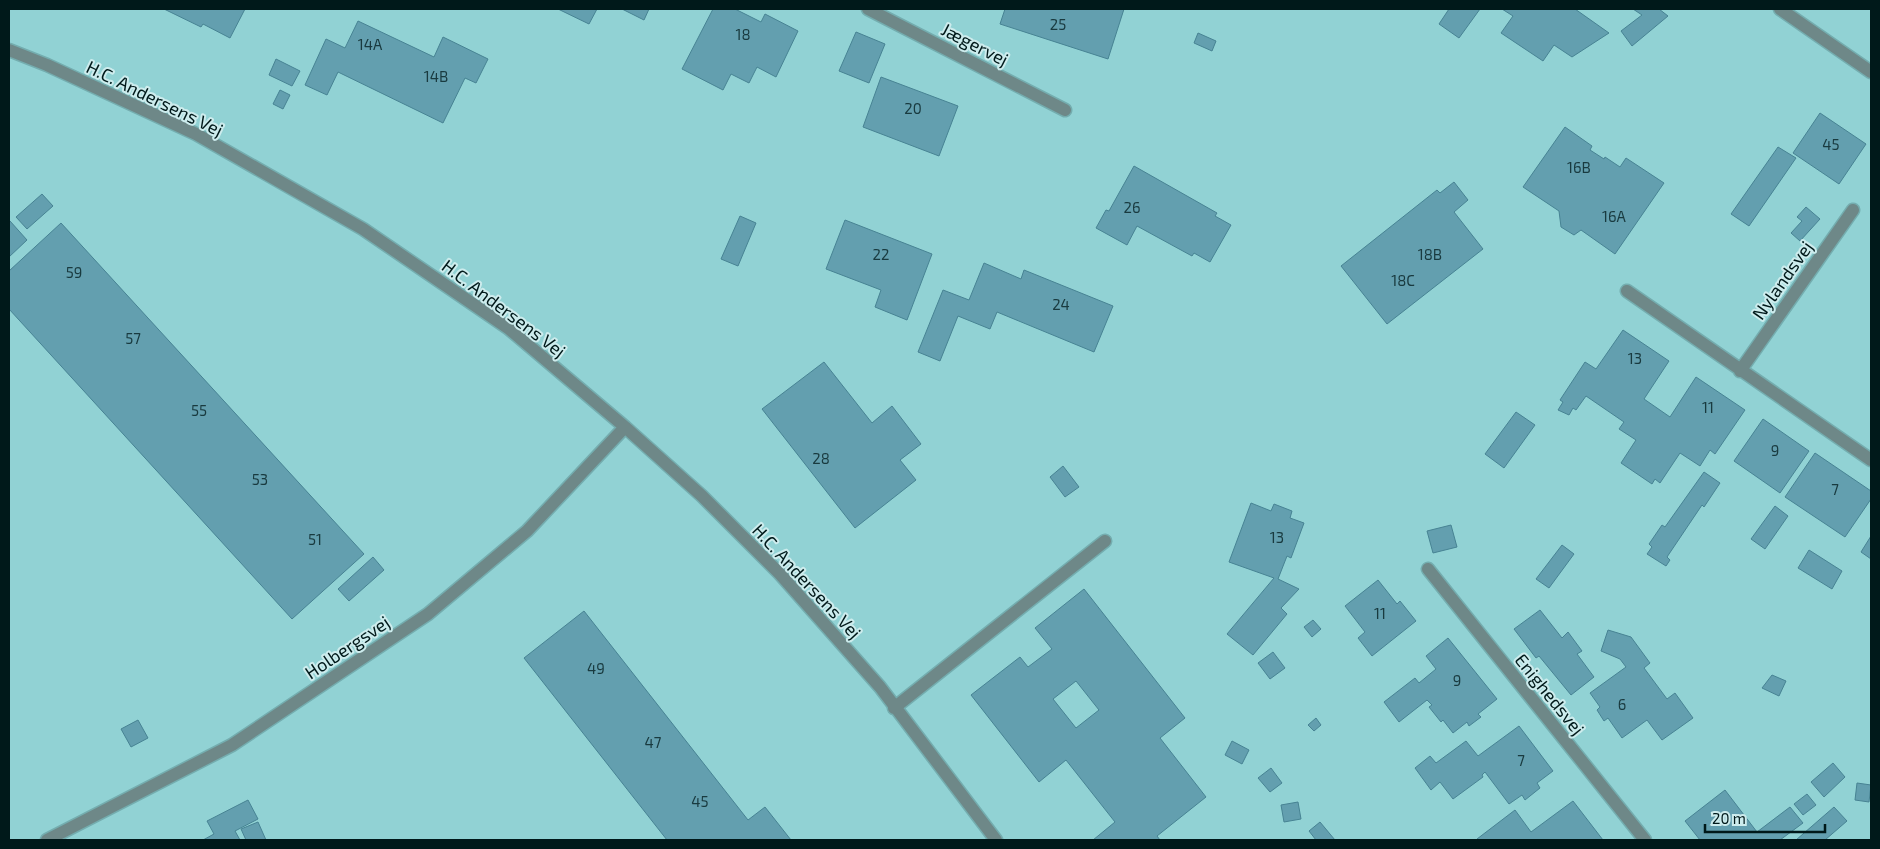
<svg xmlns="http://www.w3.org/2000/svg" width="1880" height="849" viewBox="0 0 1880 849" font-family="'Exo 2',sans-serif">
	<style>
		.building { fill: #639faf; stroke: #478393; fill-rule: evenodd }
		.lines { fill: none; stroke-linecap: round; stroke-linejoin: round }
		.minor-casing { stroke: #74adaf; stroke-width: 15 }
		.minor { stroke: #6e8888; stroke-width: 12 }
		.labels { text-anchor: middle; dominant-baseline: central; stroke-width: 4; stroke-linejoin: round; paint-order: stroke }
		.number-label { font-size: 15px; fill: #193a3f }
		.street-label { font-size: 18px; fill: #00191a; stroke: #cdeced }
	</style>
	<rect width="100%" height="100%" fill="#91d2d4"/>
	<path class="building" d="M 164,9 L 245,9 L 230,38 L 203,24 L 201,27 Z
		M 558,9 L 597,9 L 589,24 Z
		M 622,9 L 649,9 L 644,20 Z
		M 713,9 L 735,9 L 761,22 L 765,14 L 798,31 L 776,77 L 757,67 L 749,83 L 731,74 L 723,90 L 682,69 Z
		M 1005,9 L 1124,9 L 1108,59 L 1000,24 Z
		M 1449,9 L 1480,9 L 1459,38 L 1439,24 Z
		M 1502,9 L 1575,9 L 1609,33 L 1572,57 L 1554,45 L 1543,61 L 1501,33 L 1513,16 Z
		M 1633,9 L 1659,9 L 1668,16 L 1632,46 L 1621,31 L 1642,15 Z
		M 358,21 L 434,57 L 443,37 L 488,59 L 476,83 L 465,78 L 443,123 L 338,72 L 327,95 L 305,85 L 326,39 L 345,48 Z
		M 856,32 L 885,44 L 869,83 L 839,71 Z
		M 1198,33 L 1216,41 L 1212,51 L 1194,43 Z
		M 276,59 L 300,71 L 292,86 L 269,75 Z
		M 881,77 L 958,106 L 939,156 L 863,127 Z
		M 280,90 L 290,95 L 283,109 L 273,104 Z
		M 1820,113 L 1866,144 L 1839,184 L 1793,153 Z
		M 1565,127 L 1592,146 L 1590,150 L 1604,159 L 1605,157 L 1620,167 L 1626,158 L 1664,183 L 1615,254 L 1581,230 L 1574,235 L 1561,227 L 1559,211 L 1523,187 Z
		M 1778,147 L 1796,158 L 1749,226 L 1731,214 Z
		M 1134,166 L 1217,213 L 1215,216 L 1231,225 L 1210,262 L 1194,253 L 1192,256 L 1137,226 L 1127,245 L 1096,228 L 1106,210 L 1109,211 Z
		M 1454,182 L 1468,200 L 1454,212 L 1483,249 L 1387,324 L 1341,266 L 1437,190 L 1440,193 Z
		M 42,194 L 53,206 L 27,229 L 16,217 Z
		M 1806,207 L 1820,219 L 1800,241 L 1791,233 L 1802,221 L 1797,217 Z
		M 740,216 L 756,223 L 738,266 L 721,259 Z
		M 845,220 L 932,254 L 907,320 L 875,307 L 881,290 L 826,269 Z
		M 10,221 L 27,240 L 9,257 L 9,222 Z
		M 61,223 L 364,554 L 292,619 L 9,309 L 9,271 Z
		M 984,263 L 1021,279 L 1024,270 L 1113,306 L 1094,352 L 997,312 L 990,329 L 958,316 L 940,361 L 918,352 L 943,290 L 969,300 Z
		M 1623,330 L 1669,361 L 1644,399 L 1670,417 L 1696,377 L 1745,410 L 1715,454 L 1710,450 L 1700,466 L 1680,453 L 1660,483 L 1655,479 L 1652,484 L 1621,463 L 1636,440 L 1619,429 L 1624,422 L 1586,396 L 1576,410 L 1573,408 L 1569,415 L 1558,410 L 1563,402 L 1560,400 L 1585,362 L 1596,369 Z
		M 824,362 L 872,423 L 892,406 L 921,444 L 900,460 L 916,480 L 855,528 L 762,409 Z
		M 1516,412 L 1535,425 L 1504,468 L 1485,454 Z
		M 1763,419 L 1809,451 L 1780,493 L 1734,461 Z
		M 1815,453 L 1871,491 L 1871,499 L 1845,537 L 1785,497 Z
		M 1063,466 L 1079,487 L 1065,497 L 1050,477 Z
		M 1704,472 L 1720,483 L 1704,507 L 1702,505 L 1667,557 L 1670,560 L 1666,566 L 1647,554 L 1652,547 L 1649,544 L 1662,525 L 1665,527 Z
		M 1251,503 L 1271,511 L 1274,504 L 1292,511 L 1290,518 L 1304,523 L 1291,558 L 1287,556 L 1278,579 L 1299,589 L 1281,608 L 1287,614 L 1253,655 L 1227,634 L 1274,578 L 1229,562 Z
		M 1775,506 L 1788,516 L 1765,549 L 1751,539 Z
		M 1451,525 L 1457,547 L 1433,553 L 1427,531 Z
		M 1871,536 L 1871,559 L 1861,552 Z
		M 1562,545 L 1574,554 L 1549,588 L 1536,579 Z
		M 1809,550 L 1842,571 L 1832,589 L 1798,568 Z
		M 373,557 L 384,570 L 349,601 L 338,589 Z
		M 1378,580 L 1397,604 L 1400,601 L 1416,621 L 1372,656 L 1358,638 L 1365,632 L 1345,606 Z
		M 1084,589 L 1185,718 L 1160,738 L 1206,797 L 1157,836 L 1160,840 L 1093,840 L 1115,822 L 1066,760 L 1039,782 L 971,695 L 1020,657 L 1028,667 L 1052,649 L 1035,628 ZM 1076,681 L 1099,710 L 1076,728 L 1053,699 Z
		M 1540,610 L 1562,638 L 1568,632 L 1582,651 L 1577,654 L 1594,677 L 1571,695 L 1539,656 L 1536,658 L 1514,629 Z
		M 584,611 L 748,820 L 765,807 L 791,840 L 667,840 L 524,658 Z
		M 1313,620 L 1321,629 L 1312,637 L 1304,627 Z
		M 1608,630 L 1631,637 L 1650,663 L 1644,668 L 1667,699 L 1675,693 L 1693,718 L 1662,740 L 1647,720 L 1622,738 L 1608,718 L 1604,721 L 1597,710 L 1600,707 L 1590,693 L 1626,667 L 1620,659 L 1601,651 Z
		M 1448,638 L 1497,699 L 1478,714 L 1481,717 L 1469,726 L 1467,722 L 1453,733 L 1443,720 L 1441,722 L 1429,707 L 1432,705 L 1427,700 L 1399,722 L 1384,702 L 1415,678 L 1419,683 L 1436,669 L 1426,656 Z
		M 1273,652 L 1285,668 L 1270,679 L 1258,663 Z
		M 1772,675 L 1786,681 L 1779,696 L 1762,688 Z
		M 1316,718 L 1321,725 L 1314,731 L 1308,725 Z
		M 138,720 L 148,738 L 131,747 L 121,729 Z
		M 1519,726 L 1553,771 L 1537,783 L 1540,788 L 1525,800 L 1522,795 L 1509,804 L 1485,772 L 1482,775 L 1483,777 L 1453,799 L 1440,782 L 1431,790 L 1415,768 L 1430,756 L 1436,763 L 1466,741 L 1478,756 Z
		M 1232,741 L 1249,750 L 1242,764 L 1225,755 Z
		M 1833,763 L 1845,777 L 1824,797 L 1811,782 Z
		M 1271,768 L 1282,783 L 1270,792 L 1258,778 Z
		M 1857,783 L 1871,785 L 1869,802 L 1855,800 Z
		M 1725,790 L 1757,832 L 1790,807 L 1803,823 L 1780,840 L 1700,840 L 1685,821 Z
		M 1807,794 L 1816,805 L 1803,815 L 1794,804 Z
		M 248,800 L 258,819 L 235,831 L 240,840 L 203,840 L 214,834 L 207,821 Z
		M 1573,801 L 1603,840 L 1478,840 L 1477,839 L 1515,810 L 1531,832 Z
		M 1298,802 L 1301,819 L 1284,822 L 1281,805 Z
		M 1834,807 L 1847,821 L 1825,840 L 1796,840 Z
		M 258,822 L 266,840 L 246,840 L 241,829 Z
		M 1320,822 L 1335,840 L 1316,840 L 1309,831 Z"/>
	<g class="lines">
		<defs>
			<path id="minor" d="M 868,9 L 1065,110
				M 1780,9 L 1871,72
				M 9,50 L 47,65 L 196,134 L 363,229 L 508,328 L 625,427 L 702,496 L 780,574 L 880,687 L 996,840
				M 1627,291 L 1871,460
				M 1740,371 L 1853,210
				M 1428,569 L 1645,840
				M 894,708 L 1105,541
				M 47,840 L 232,745 L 428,614 L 527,531 L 625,427"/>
		</defs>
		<use href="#minor" class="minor-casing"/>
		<use href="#minor" class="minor"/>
	</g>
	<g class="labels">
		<g class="number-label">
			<text x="1058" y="24">25</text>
			<text x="743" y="34">18</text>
			<text x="370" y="44">14A</text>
			<text x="436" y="76">14B</text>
			<text x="913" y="108">20</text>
			<text x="1831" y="144">45</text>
			<text x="1579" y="167">16B</text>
			<text x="1132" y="207">26</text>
			<text x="1614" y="216">16A</text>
			<text x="881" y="254">22</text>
			<text x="1430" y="254">18B</text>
			<text x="74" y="272">59</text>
			<text x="1403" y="280">18C</text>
			<text x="1061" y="304">24</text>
			<text x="133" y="338">57</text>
			<text x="1635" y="358">13</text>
			<text x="1708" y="407">11</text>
			<text x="199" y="410">55</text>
			<text x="1775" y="450">9</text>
			<text x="821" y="458">28</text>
			<text x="260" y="479">53</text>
			<text x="1835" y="489">7</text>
			<text x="1277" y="537">13</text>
			<text x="315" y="539">51</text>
			<text x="1380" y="613">11</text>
			<text x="596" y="668">49</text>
			<text x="1457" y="680">9</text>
			<text x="1622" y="704">6</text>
			<text x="653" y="742">47</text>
			<text x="1521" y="760">7</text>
			<text x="700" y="801">45</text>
		</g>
		<g class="street-label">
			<text transform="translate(975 44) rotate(27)">Jægervej</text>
			<text transform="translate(155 98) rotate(26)">H.C. Andersens Vej</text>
			<text transform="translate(1782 280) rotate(-55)">Nylandsvej</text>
			<text transform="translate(504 308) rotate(37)">H.C. Andersens Vej</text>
			<text transform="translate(807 581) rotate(47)">H.C. Andersens Vej</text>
			<text transform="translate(347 647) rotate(-34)">Holbergsvej</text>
			<text transform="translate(1550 694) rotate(51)">Enighedsvej</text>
		</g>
	</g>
	<rect width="1880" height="849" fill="none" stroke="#00191a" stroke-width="20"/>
	<path d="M1705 824v8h120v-8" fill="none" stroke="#00191a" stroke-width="2.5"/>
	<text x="1712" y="824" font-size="15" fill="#00191a" stroke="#cdeced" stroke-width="4" paint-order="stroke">20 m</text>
</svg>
